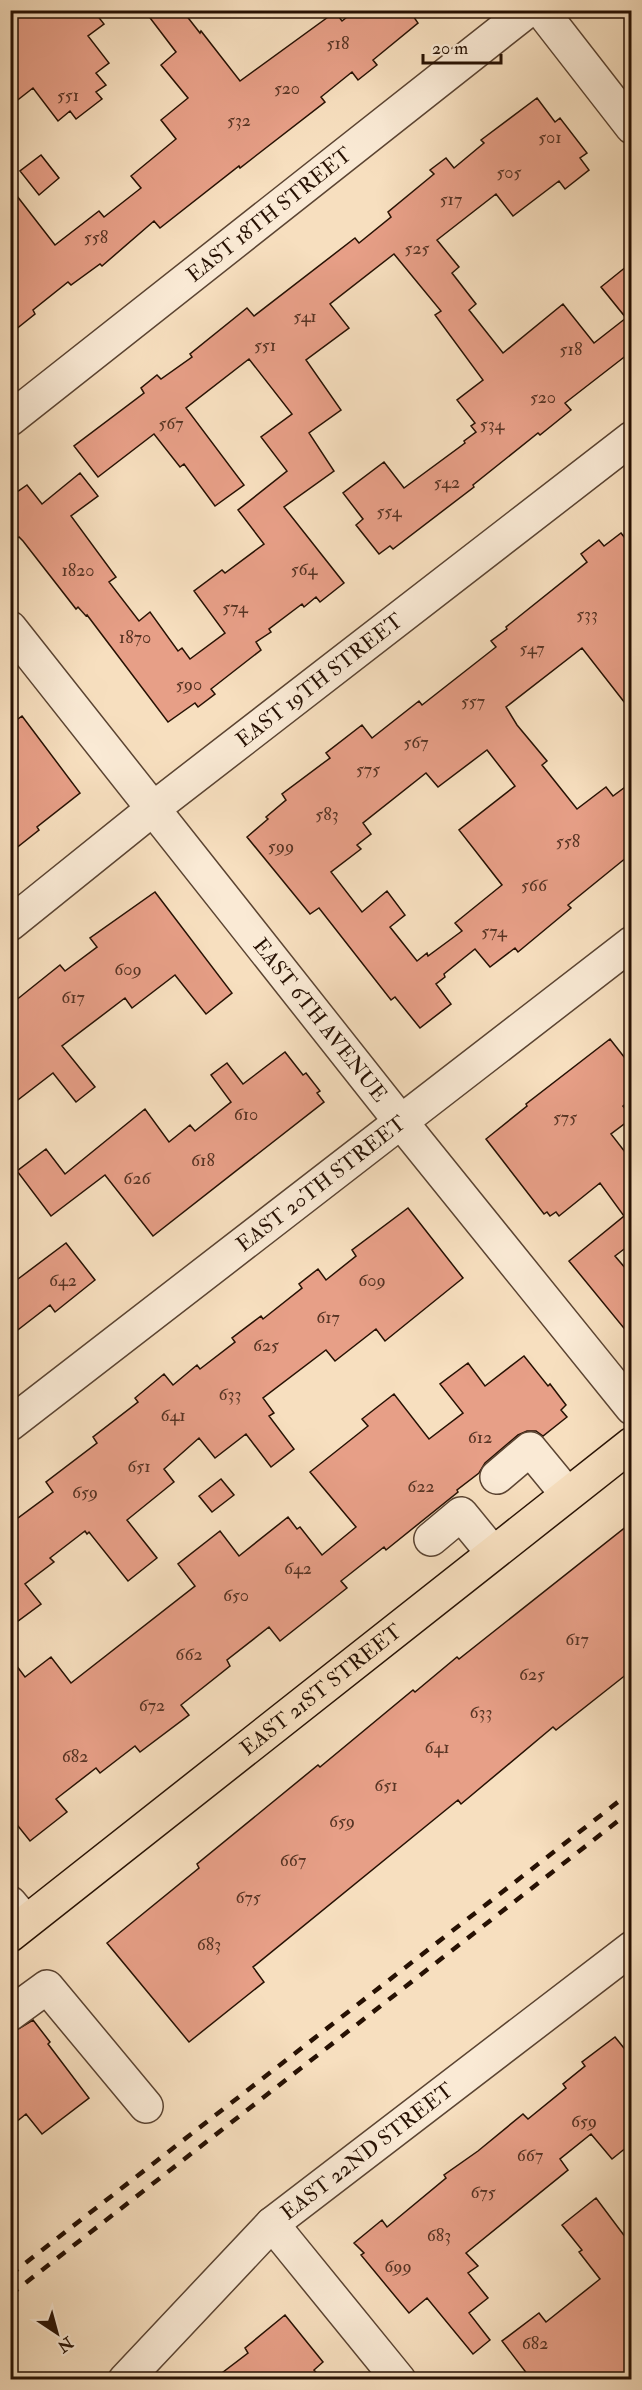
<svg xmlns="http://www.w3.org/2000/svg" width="642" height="2390" viewBox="0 0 642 2390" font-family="'IM FELL Double Pica',serif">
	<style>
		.building { fill: #e79f87; stroke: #271103; stroke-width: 1.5; fill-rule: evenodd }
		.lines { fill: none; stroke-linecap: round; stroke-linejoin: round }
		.minor-casing { stroke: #5b4432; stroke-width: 36 }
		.major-casing { stroke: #271103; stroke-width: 36 }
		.minor { stroke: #faead5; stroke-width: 33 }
		.major { stroke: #f7dfbf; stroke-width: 33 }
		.rail { stroke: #271103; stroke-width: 4.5; stroke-dasharray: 10 10; stroke-linecap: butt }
		.labels { text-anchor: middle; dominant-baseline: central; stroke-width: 4.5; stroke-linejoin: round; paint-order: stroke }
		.number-label { font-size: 18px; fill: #573424 }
		.street-label { font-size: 21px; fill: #271103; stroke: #faead5 }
	</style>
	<rect width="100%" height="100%" fill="#f7dfbf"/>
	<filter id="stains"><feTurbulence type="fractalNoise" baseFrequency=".00333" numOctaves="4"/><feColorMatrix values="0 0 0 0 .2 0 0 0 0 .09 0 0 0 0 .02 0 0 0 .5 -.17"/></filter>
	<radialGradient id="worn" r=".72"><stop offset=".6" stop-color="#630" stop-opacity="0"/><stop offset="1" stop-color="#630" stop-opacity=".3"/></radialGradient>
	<path class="building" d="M 10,10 L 93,10 L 104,24 L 88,36 L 109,63 L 96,73 L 106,85 L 96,92 L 102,99 L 76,119 L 70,111 L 58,121 L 33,88 L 10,106 Z
		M 144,10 L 182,10 L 200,33 L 201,31 L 240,81 L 335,12 L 342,21 L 356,10 L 409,10 L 418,23 L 373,60 L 377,65 L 358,80 L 352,72 L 321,97 L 325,102 L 240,168 L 239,166 L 160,228 L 154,221 L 102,266 L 100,264 L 71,285 L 68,282 L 33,310 L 35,314 L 10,334 L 10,187 L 55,245 L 99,211 L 104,217 L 141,188 L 131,176 L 176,139 L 161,120 L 188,98 L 161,65 L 176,52 Z
		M 537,98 L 555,122 L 560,118 L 587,153 L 580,158 L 589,170 L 565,189 L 559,181 L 513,216 L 496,194 L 437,240 L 459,267 L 452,273 L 476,304 L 469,310 L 503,353 L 563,304 L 594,343 L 626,318 L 601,287 L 632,262 L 632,351 L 565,403 L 571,410 L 540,435 L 538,433 L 473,485 L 474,487 L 393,549 L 390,546 L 379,554 L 356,525 L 363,519 L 343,493 L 384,462 L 404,488 L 465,443 L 464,441 L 476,432 L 471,426 L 475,423 L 457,400 L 483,380 L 435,315 L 441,311 L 394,254 L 330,304 L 349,328 L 306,360 L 341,410 L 309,433 L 334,471 L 284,507 L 344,583 L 320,602 L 316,597 L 304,607 L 302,604 L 269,629 L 271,632 L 256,642 L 261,650 L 211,689 L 215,694 L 198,707 L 195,703 L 168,722 L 87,615 L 86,616 L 78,607 L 76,609 L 23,541 L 19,537 L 10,543 L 10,497 L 27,485 L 42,504 L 80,473 L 98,496 L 71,516 L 116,577 L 109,582 L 139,621 L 150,612 L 178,651 L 182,648 L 190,659 L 225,633 L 194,591 L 222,570 L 225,573 L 264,544 L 238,510 L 287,471 L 261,437 L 292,414 L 249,359 L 186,408 L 244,485 L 215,506 L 184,464 L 180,467 L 154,434 L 98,477 L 74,446 L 144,393 L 141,388 L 157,375 L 161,379 L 192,357 L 190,354 L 247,308 L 254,316 L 355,238 L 359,243 L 391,217 L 388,212 L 434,174 L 430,170 L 446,158 L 454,168 L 484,143 L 481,140 Z
		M 41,155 L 59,178 L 39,195 L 20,171 Z
		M 621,533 L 632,547 L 632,712 L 582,648 L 506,707 L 517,725 L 547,761 L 542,765 L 577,809 L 606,787 L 613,796 L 632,782 L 632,853 L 568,905 L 571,908 L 518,952 L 515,948 L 490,967 L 475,949 L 444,974 L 445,977 L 436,984 L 451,1004 L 420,1028 L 395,997 L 391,1000 L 319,908 L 310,914 L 247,837 L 268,819 L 266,817 L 286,800 L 282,794 L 330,758 L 326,753 L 362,725 L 372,738 L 419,701 L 422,705 L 496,647 L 491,641 L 507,629 L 506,627 L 587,562 L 581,554 L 599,540 L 604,546 ZM 487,750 L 515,786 L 459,830 L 502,885 L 455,923 L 462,931 L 428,956 L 427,953 L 417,961 L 390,927 L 405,915 L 387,891 L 362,912 L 331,872 L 361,849 L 357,845 L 371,834 L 363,823 L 426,773 L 438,787 Z
		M 22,716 L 80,793 L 37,827 L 39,830 L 10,853 L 10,725 Z
		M 155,892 L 232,993 L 206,1014 L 175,975 L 132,1008 L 125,998 L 62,1046 L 95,1087 L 76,1102 L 53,1073 L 10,1106 L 10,1005 L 60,965 L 65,971 L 97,947 L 90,938 Z
		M 610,1039 L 632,1067 L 632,1098 L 623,1106 L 632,1118 L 611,1134 L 632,1161 L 632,1243 L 615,1256 L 632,1276 L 632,1338 L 569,1261 L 624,1216 L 600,1183 L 559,1216 L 556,1212 L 550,1216 L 547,1212 L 544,1214 L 486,1139 L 527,1106 L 526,1104 Z
		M 285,1052 L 303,1075 L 306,1073 L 320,1091 L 317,1093 L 324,1102 L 153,1236 L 105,1175 L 51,1216 L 17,1171 L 46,1149 L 65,1174 L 145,1109 L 169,1142 L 190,1125 L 195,1131 L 231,1102 L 211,1075 L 227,1063 L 243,1084 Z
		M 408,1208 L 463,1278 L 385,1341 L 376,1329 L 335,1361 L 326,1350 L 263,1398 L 274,1413 L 269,1416 L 294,1449 L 271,1467 L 246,1434 L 215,1458 L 199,1438 L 164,1469 L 174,1482 L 127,1520 L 157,1558 L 128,1581 L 89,1532 L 87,1534 L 85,1531 L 50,1558 L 54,1562 L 25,1584 L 41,1604 L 10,1627 L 10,1524 L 53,1492 L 46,1482 L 97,1443 L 93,1437 L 138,1402 L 135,1398 L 164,1374 L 173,1385 L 197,1365 L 200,1369 L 235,1342 L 232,1338 L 261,1316 L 263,1319 L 302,1288 L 299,1284 L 318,1269 L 326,1280 L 356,1256 L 352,1250 Z
		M 66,1243 L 95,1280 L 55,1312 L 50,1305 L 10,1336 L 10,1285 Z
		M 524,1356 L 548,1386 L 550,1384 L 566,1405 L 561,1410 L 567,1417 L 543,1436 L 536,1431 L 527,1431 L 518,1435 L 485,1463 L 479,1473 L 457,1490 L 458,1492 L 386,1550 L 384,1547 L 341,1581 L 347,1588 L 280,1641 L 269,1627 L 227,1660 L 230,1666 L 181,1705 L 189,1715 L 140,1752 L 135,1746 L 100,1773 L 96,1768 L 56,1799 L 67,1812 L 30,1841 L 10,1816 L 10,1657 L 25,1677 L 51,1657 L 71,1683 L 195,1586 L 178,1564 L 220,1531 L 239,1556 L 288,1517 L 297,1529 L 300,1527 L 322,1555 L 356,1527 L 310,1472 L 368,1426 L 362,1419 L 394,1394 L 429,1439 L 463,1413 L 440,1384 L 468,1363 L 485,1386 Z
		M 221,1479 L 234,1495 L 212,1512 L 199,1496 Z
		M 632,1522 L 632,1670 L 556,1730 L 553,1727 L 461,1804 L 458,1800 L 253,1967 L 264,1982 L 189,2042 L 107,1943 L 199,1868 L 197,1864 L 318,1765 L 320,1767 L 413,1690 L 415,1692 L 457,1657 L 459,1659 Z
		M 33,2020 L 50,2042 L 48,2044 L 89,2098 L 42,2134 L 26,2114 L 10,2127 L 10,2034 Z
		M 615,2037 L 632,2058 L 632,2143 L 612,2159 L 591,2134 L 560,2159 L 568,2170 L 466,2253 L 478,2266 L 468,2273 L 488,2298 L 469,2313 L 490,2340 L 473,2354 L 427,2298 L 409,2313 L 361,2255 L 364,2253 L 354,2243 L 382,2220 L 387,2227 L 446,2178 L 444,2175 L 478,2151 L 523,2114 L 528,2119 L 566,2088 L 563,2084 L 585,2066 L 582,2062 Z
		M 596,2198 L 632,2246 L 632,2373 L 624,2379 L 531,2379 L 502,2341 L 539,2313 L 546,2322 L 600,2279 L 579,2252 L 582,2250 L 562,2225 Z
		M 285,2315 L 323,2362 L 314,2370 L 322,2379 L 214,2379 L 248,2353 L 245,2348 Z"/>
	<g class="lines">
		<defs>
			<g id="minor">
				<path d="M 541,10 L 632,127"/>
				<path id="s1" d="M 10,419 L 528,10"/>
				<path id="s2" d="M 10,628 L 401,1122 L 632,1408"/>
				<path id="s3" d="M 10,924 L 154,808 L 632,438"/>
				<path id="s4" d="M 10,1424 L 632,943"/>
				<path d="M 497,1477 L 530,1449 L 567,1494"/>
				<path d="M 431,1539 L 461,1514 L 493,1553"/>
				<path d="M 10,1903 L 25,1921"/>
				<path d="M 10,2014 L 47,1987 L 146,2106"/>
				<path d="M 272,2224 L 399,2380"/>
				<path id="s5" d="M 125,2380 L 272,2224 L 632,1948"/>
			</g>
			<g id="major">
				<path id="s6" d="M 10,1935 L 632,1444"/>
			</g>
		</defs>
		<use href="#minor" class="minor-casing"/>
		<use href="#major" class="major-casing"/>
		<use href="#minor" class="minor"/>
		<use href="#major" class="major"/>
		<path class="rail" d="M 10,2275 L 632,1791
			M 10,2295 L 632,1810"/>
	</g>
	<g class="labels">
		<g class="number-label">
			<text x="338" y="43">518</text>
			<text x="287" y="88">520</text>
			<text x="68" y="95">551</text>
			<text x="239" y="120">532</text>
			<text x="550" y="137">501</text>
			<text x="509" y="172">505</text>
			<text x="451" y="199">517</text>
			<text x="96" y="237">558</text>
			<text x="417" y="248">525</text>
			<text x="305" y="316">541</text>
			<text x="265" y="345">551</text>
			<text x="571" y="349">518</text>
			<text x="543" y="397">520</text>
			<text x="171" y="423">567</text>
			<text x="492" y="424">534</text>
			<text x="447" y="482">542</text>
			<text x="389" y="511">554</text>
			<text x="304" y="569">564</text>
			<text x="78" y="570">1820</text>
			<text x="235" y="607">574</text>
			<text x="587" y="614">533</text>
			<text x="135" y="637">1870</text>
			<text x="532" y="648">547</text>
			<text x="189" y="684">590</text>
			<text x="473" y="701">557</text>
			<text x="416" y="742">567</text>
			<text x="368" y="769">575</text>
			<text x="327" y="814">583</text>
			<text x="568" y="841">558</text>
			<text x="281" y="846">599</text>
			<text x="534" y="885">566</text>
			<text x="494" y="931">574</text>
			<text x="128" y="969">609</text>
			<text x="73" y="997">617</text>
			<text x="246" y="1114">610</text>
			<text x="565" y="1117">575</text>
			<text x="203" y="1160">618</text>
			<text x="137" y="1178">626</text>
			<text x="63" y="1280">642</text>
			<text x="372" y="1280">609</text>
			<text x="328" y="1317">617</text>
			<text x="266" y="1345">625</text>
			<text x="230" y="1394">633</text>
			<text x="173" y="1415">641</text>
			<text x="480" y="1437">612</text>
			<text x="139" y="1466">651</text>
			<text x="421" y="1486">622</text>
			<text x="85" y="1492">659</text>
			<text x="298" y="1568">642</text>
			<text x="236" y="1595">650</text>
			<text x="577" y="1639">617</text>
			<text x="189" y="1654">662</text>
			<text x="532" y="1674">625</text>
			<text x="152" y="1705">672</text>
			<text x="481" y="1712">633</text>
			<text x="437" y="1747">641</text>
			<text x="75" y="1756">682</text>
			<text x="386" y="1785">651</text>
			<text x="342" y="1821">659</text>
			<text x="293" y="1860">667</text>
			<text x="248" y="1897">675</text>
			<text x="209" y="1944">683</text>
			<text x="584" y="2121">659</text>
			<text x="530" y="2155">667</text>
			<text x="483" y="2192">675</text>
			<text x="439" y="2235">683</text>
			<text x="398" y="2266">699</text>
			<text x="535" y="2343">682</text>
		</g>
		<g class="street-label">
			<text stroke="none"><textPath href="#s1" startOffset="330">EAST 18TH STREET</textPath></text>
			<text stroke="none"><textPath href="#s3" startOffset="394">EAST 19TH STREET</textPath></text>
			<text stroke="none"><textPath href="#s2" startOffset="500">EAST 6TH AVENUE</textPath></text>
			<text stroke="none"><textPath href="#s4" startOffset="393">EAST 20TH STREET</textPath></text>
			<text stroke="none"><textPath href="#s6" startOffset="396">EAST 21ST STREET</textPath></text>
			<text stroke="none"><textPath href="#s5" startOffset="334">EAST 22ND STREET</textPath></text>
		</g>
	</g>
	<rect width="642" height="2390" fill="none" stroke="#f7dfbf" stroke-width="36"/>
	<rect x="12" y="12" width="618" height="2366" fill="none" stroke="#271103" stroke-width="3"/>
	<rect x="18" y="18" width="606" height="2354" fill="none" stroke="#271103" stroke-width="1.5"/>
	<g transform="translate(57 2333) rotate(144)" stroke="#faead5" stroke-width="4.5" paint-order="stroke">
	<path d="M0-4.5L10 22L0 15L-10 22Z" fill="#271103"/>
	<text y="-9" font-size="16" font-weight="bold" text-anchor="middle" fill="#271103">N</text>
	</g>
	<path d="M423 54v9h78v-9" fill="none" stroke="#271103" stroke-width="3"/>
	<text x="432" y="54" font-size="18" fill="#271103" stroke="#faead5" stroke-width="4.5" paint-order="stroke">20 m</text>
	<rect width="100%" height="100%" filter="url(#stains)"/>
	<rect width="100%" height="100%" fill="url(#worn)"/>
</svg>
